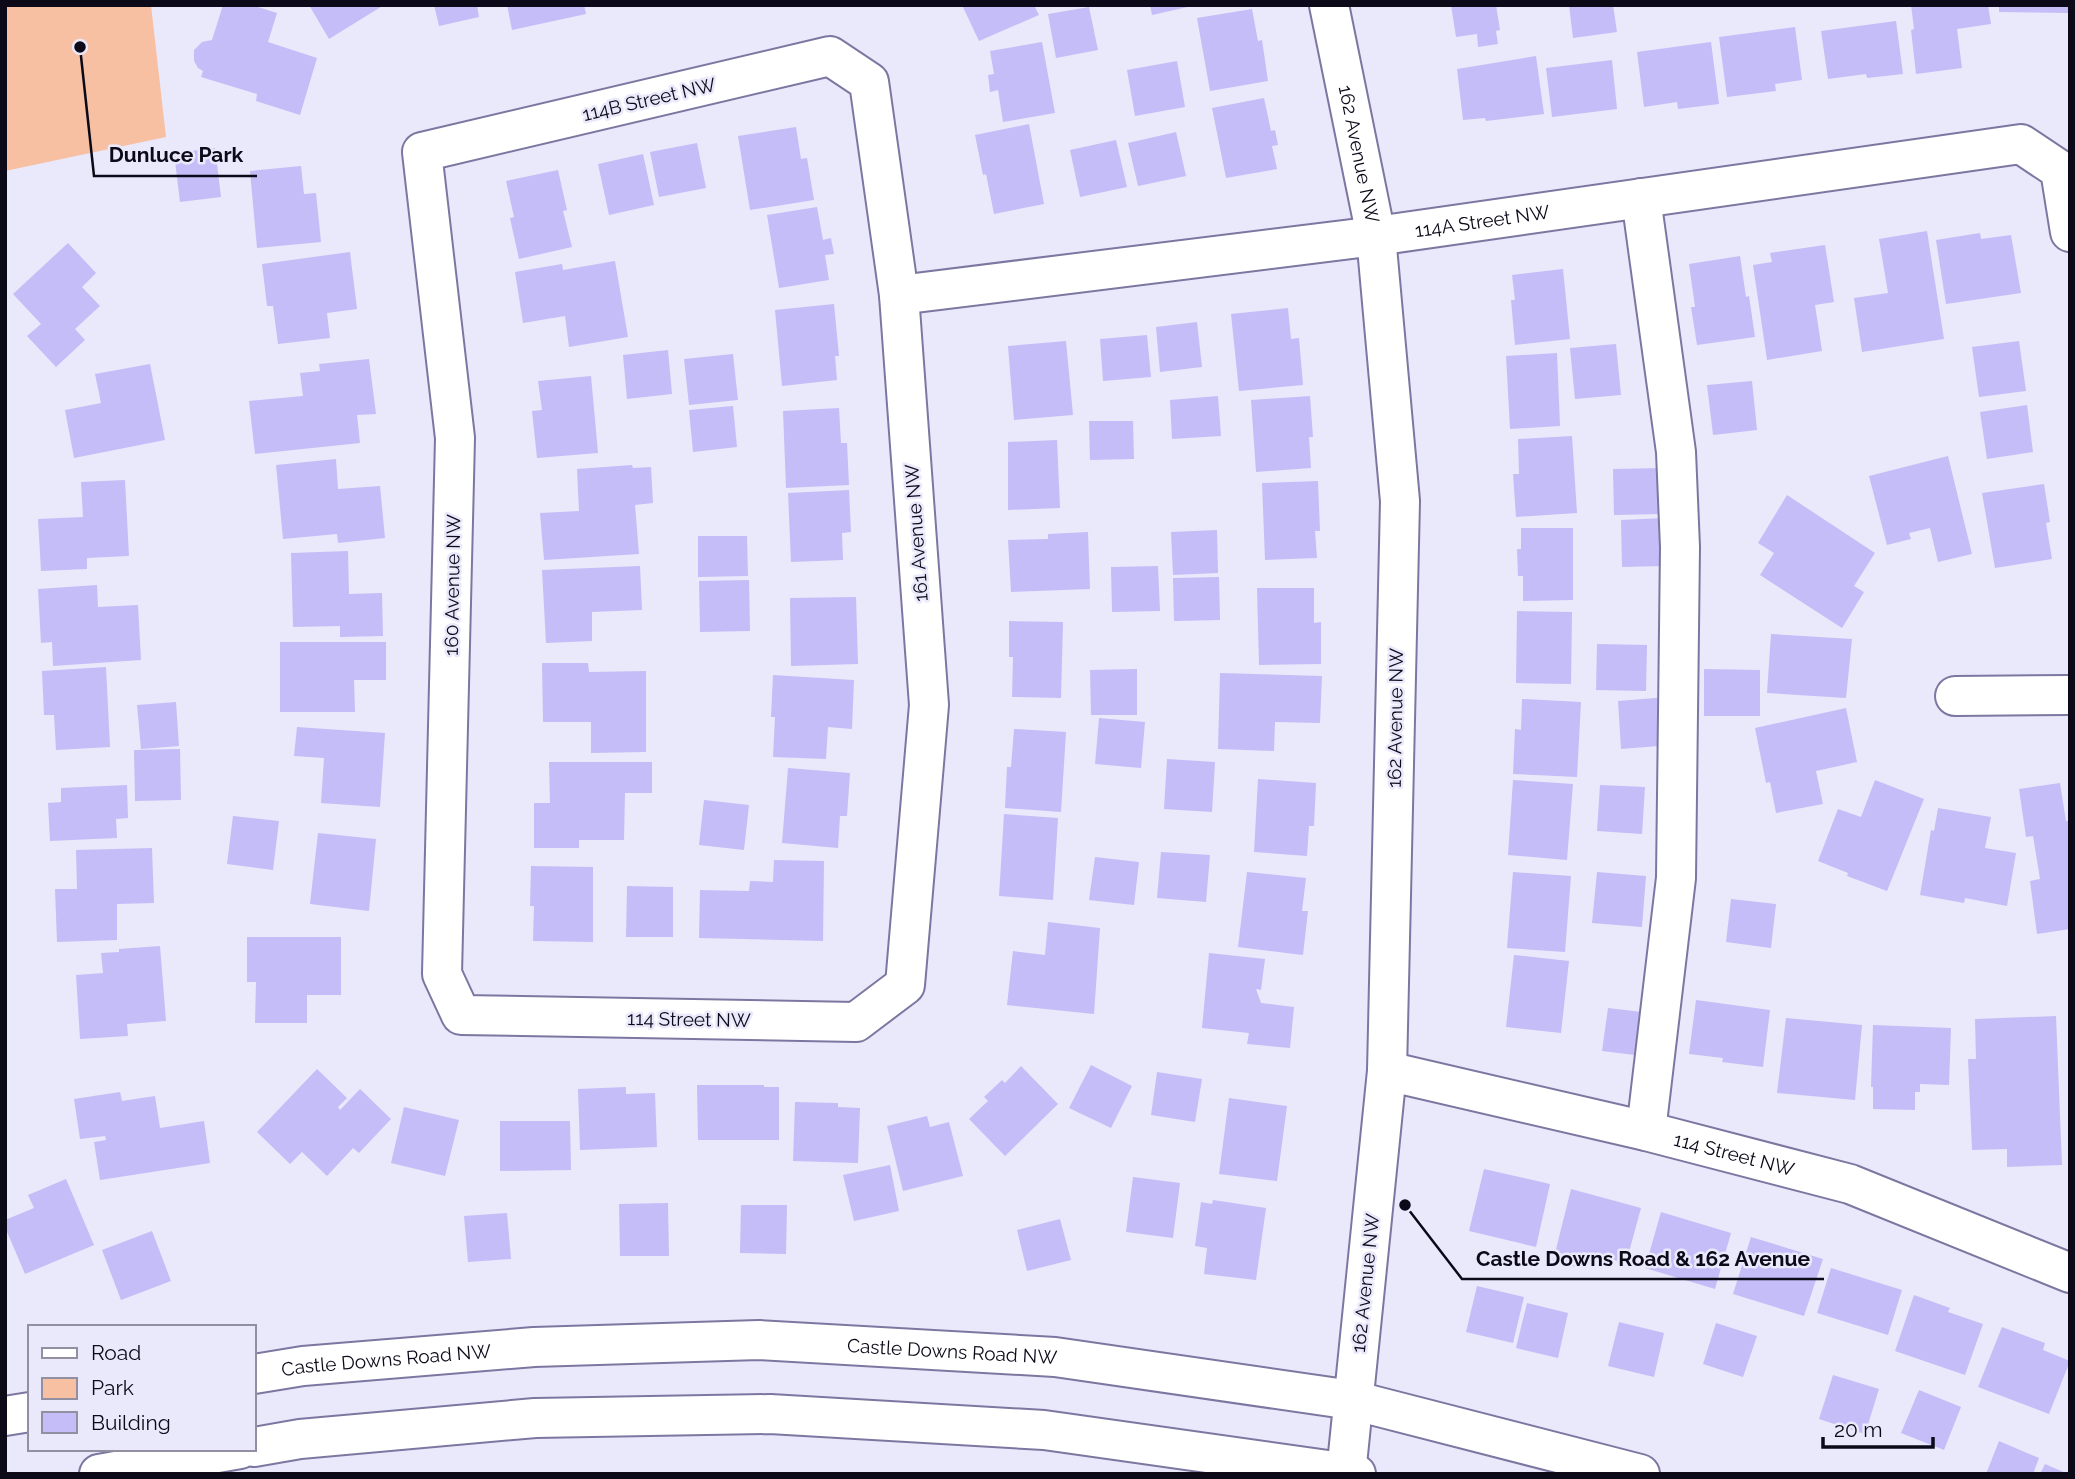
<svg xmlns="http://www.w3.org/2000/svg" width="2075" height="1479" viewBox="0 0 2075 1479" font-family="Raleway,sans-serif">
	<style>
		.green { fill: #f7c0a2 }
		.building { fill: #c5bdf7 }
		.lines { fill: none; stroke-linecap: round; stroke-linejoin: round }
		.minor-casing { stroke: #7c77a0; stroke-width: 42 }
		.major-casing { stroke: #7c77a0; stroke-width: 42 }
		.minor { stroke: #fff; stroke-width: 38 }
		.major { stroke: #fff; stroke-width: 38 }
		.labels { text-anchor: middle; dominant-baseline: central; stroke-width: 5; stroke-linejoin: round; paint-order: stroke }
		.street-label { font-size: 19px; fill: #0c0918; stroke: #eae8fb }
		.leader { fill: none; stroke: #0c0918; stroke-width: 2.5 }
		.callout-dot { fill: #0c0918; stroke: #eae8fb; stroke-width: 2.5 }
		.callout-label { font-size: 21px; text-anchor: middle; font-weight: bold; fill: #0c0918; stroke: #eae8fb; stroke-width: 5; stroke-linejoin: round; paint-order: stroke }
	</style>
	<rect width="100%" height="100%" fill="#eae8fb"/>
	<path class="green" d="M 5,5 L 151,5 L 166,137 L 5,171 Z"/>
	<path class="building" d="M 223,5 L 252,5 L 277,13 L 268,42 L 317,58 L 300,115 L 256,101 L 257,94 L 201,77 L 203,71 L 198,68 L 194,61 L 194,50 L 202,42 L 212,40 Z
		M 309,5 L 384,5 L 329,39 Z
		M 434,5 L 477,5 L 479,17 L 439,26 Z
		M 507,5 L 584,5 L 586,14 L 512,30 Z
		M 962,5 L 1034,5 L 1039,15 L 979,41 Z
		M 1150,5 L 1192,5 L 1192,6 L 1152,15 Z
		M 1451,5 L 1496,5 L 1500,30 L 1496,31 L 1498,44 L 1478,47 L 1477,34 L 1456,37 Z
		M 1569,5 L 1613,5 L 1617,32 L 1573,38 Z
		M 1911,5 L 1988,5 L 1991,24 L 1957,29 L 1962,68 L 1916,74 L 1911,30 L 1914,29 Z
		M 1999,5 L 2070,5 L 2070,13 L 1999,12 Z
		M 1089,7 L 1098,50 L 1056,58 L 1048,14 Z
		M 1252,9 L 1258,41 L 1262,40 L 1268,81 L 1210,91 L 1197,18 Z
		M 1896,21 L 1903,74 L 1867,78 L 1866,74 L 1828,79 L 1821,31 Z
		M 1795,27 L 1802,80 L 1775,84 L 1776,91 L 1727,97 L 1719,37 Z
		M 1042,42 L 1055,113 L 1003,122 L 998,90 L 990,92 L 988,75 L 994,74 L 990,51 Z
		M 1711,42 L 1719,104 L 1678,109 L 1677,102 L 1644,107 L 1637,52 Z
		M 1536,56 L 1544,114 L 1486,121 L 1485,118 L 1463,120 L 1457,69 Z
		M 1612,60 L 1617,109 L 1552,117 L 1546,68 Z
		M 1177,61 L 1185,107 L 1135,116 L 1127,70 Z
		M 1264,98 L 1271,131 L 1275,130 L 1278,145 L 1272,146 L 1277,169 L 1226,178 L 1212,108 Z
		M 1029,124 L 1044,204 L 994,214 L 986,174 L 983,175 L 975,135 Z
		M 796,127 L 801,159 L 807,158 L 814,200 L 750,210 L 738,136 Z
		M 1176,132 L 1186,176 L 1138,186 L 1128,143 Z
		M 1116,140 L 1127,187 L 1080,197 L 1070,150 Z
		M 697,143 L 706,188 L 659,197 L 650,152 Z
		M 215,148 L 221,197 L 180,202 L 174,153 Z
		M 643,154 L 654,205 L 609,215 L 598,164 Z
		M 301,166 L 304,194 L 316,193 L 321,242 L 257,248 L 250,171 Z
		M 558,170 L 567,210 L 563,211 L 572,247 L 519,259 L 510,218 L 514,217 L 506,181 Z
		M 817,207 L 823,240 L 831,238 L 834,254 L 825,255 L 829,280 L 779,288 L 767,215 Z
		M 1927,231 L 1944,339 L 1862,352 L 1854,298 L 1888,293 L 1879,239 Z
		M 1980,233 L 1981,239 L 2011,235 L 2021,293 L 1946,304 L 1936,240 Z
		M 68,243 L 96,273 L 82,287 L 100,306 L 75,329 L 85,340 L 56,367 L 27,336 L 41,324 L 13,294 Z
		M 1825,245 L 1834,302 L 1815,305 L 1822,351 L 1767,360 L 1753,265 L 1772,262 L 1770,253 Z
		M 350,252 L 357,309 L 327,313 L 330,338 L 278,344 L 273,306 L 267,306 L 262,264 Z
		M 1740,256 L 1746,297 L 1749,296 L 1755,337 L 1697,345 L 1691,307 L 1695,307 L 1689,264 Z
		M 615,261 L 628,337 L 569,347 L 565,316 L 523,323 L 515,272 L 562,264 L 563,270 Z
		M 1563,269 L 1570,339 L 1515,345 L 1511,300 L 1515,300 L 1512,275 Z
		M 834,304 L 839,356 L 835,356 L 837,380 L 782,386 L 775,310 Z
		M 1288,308 L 1291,339 L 1299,338 L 1303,385 L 1239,391 L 1231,314 Z
		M 1197,322 L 1202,367 L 1160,372 L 1156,327 Z
		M 1147,335 L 1151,377 L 1103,381 L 1100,339 Z
		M 1066,341 L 1073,415 L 1014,420 L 1008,346 Z
		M 2019,341 L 2026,391 L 1979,397 L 1972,347 Z
		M 1616,344 L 1621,395 L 1575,399 L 1570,348 Z
		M 668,350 L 672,394 L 627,399 L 623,355 Z
		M 1557,353 L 1560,426 L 1510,429 L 1506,356 Z
		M 733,354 L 738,400 L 689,405 L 684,359 Z
		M 369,359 L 376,414 L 357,415 L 360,443 L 255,454 L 249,401 L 303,396 L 300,373 L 320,371 L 319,364 Z
		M 150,364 L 165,440 L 74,458 L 65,410 L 101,403 L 95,374 Z
		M 591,376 L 598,453 L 537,458 L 532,411 L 542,410 L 538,381 Z
		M 1752,381 L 1757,430 L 1713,435 L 1707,385 Z
		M 1218,396 L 1221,436 L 1172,439 L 1170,400 Z
		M 1310,396 L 1313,437 L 1309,437 L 1311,468 L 1256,472 L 1251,400 Z
		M 2027,405 L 2033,452 L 1987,459 L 1980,412 Z
		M 733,406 L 737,447 L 693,452 L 689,410 Z
		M 839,408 L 841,443 L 847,443 L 849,485 L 786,488 L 783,411 Z
		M 1089,421 L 1133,421 L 1134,459 L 1090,460 Z
		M 1572,436 L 1577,513 L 1516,517 L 1513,474 L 1519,474 L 1518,439 Z
		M 1057,440 L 1060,508 L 1008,510 L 1008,442 Z
		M 1948,456 L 1972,554 L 1938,562 L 1930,528 L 1909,533 L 1911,539 L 1887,545 L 1869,476 Z
		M 336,459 L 338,489 L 380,486 L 385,538 L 338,543 L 337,534 L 283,539 L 276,465 Z
		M 632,465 L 633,468 L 651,467 L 653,503 L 635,505 L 639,554 L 544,560 L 540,513 L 579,511 L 577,469 Z
		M 1661,468 L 1662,514 L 1614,515 L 1613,469 Z
		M 125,480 L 129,556 L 87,558 L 87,569 L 41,571 L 38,519 L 83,517 L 81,482 Z
		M 1318,481 L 1320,531 L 1315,531 L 1317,558 L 1265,560 L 1262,483 Z
		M 2044,484 L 2050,522 L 2046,523 L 2052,559 L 1995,568 L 1982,493 Z
		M 849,490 L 851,532 L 842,533 L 843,560 L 791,562 L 788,493 Z
		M 1787,495 L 1875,553 L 1854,586 L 1864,592 L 1842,628 L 1760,575 L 1774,553 L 1758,543 Z
		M 1663,518 L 1664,566 L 1622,567 L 1621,520 Z
		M 1521,528 L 1573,528 L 1573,600 L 1523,601 L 1523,576 L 1518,576 L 1517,549 L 1521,549 Z
		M 1217,530 L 1218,573 L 1173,575 L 1171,532 Z
		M 1088,532 L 1090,589 L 1011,592 L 1008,540 L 1048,539 L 1048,534 Z
		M 698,536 L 747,536 L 748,576 L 698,577 Z
		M 348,551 L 349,594 L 382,593 L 383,636 L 340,637 L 340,626 L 293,627 L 291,553 Z
		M 640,566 L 642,610 L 592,612 L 592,641 L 546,643 L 542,570 Z
		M 1158,566 L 1160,611 L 1112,612 L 1111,567 Z
		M 1219,577 L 1220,620 L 1174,621 L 1173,578 Z
		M 749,580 L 750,631 L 700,632 L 699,581 Z
		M 97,585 L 98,607 L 138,605 L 141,660 L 53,666 L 52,642 L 41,643 L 38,589 Z
		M 1257,588 L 1314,588 L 1314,623 L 1321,622 L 1321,664 L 1259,665 Z
		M 856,597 L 858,664 L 791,666 L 790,598 Z
		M 1517,611 L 1572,612 L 1571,684 L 1516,683 Z
		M 1009,621 L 1063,622 L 1061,698 L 1012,697 L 1013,657 L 1009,657 Z
		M 1771,634 L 1852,639 L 1846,698 L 1767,693 Z
		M 280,642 L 386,642 L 386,680 L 354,680 L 355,712 L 280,712 Z
		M 1597,644 L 1647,645 L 1646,691 L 1596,690 Z
		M 542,663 L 588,663 L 589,672 L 646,671 L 646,752 L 591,753 L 591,722 L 543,722 Z
		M 106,667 L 110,747 L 56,750 L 54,715 L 44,715 L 42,671 Z
		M 1137,669 L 1137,715 L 1091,715 L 1090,670 Z
		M 1704,669 L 1760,670 L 1760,716 L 1704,716 Z
		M 1220,673 L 1322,676 L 1320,723 L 1275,722 L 1274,751 L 1218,749 Z
		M 773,675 L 854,680 L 852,729 L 828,727 L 826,759 L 773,757 L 775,717 L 771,717 Z
		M 1668,697 L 1671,745 L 1621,749 L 1618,701 Z
		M 1522,699 L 1581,702 L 1577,777 L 1513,774 L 1515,729 L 1521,730 Z
		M 176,702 L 179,746 L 141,749 L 137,705 Z
		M 1846,708 L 1857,762 L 1816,771 L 1823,804 L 1776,813 L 1770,782 L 1766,783 L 1755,728 Z
		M 1099,718 L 1145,722 L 1141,768 L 1095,764 Z
		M 297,727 L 385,733 L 380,807 L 321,803 L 324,758 L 294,756 Z
		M 1014,729 L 1066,732 L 1061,812 L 1005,808 L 1007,767 L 1011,767 Z
		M 180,749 L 181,800 L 135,801 L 134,750 Z
		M 1167,759 L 1215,762 L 1212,812 L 1164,809 Z
		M 549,762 L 652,762 L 652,793 L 625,793 L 624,840 L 579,840 L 579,848 L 534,848 L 534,803 L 550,803 Z
		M 788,768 L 850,773 L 847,816 L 840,816 L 838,848 L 782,843 Z
		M 1258,779 L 1316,783 L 1314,826 L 1309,826 L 1307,856 L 1254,852 Z
		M 1513,780 L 1573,784 L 1567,860 L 1508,855 Z
		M 1875,780 L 1924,799 L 1887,891 L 1847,876 L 1848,873 L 1818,861 L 1838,809 L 1861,817 Z
		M 2060,783 L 2066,821 L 2070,821 L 2070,929 L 2037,934 L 2030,881 L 2040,879 L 2033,836 L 2026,837 L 2019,789 Z
		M 127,785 L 128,818 L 116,819 L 117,838 L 50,841 L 48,803 L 61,802 L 61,788 Z
		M 1600,785 L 1645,787 L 1642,834 L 1597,831 Z
		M 704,800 L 749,805 L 744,850 L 699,845 Z
		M 1938,808 L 1991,817 L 1985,848 L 2016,853 L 2007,906 L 1965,898 L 1964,903 L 1920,895 L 1931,830 L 1934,831 Z
		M 1004,814 L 1058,818 L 1053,900 L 999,896 Z
		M 233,816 L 279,821 L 273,870 L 227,864 Z
		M 318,833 L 376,839 L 369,911 L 310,904 Z
		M 152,848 L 154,903 L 117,904 L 117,940 L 57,942 L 55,889 L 77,889 L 76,850 Z
		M 1161,852 L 1210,855 L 1206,902 L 1157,898 Z
		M 1095,857 L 1139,862 L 1134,905 L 1089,900 Z
		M 774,860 L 824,861 L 823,941 L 699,938 L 700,890 L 749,891 L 750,881 L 773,882 Z
		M 531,866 L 593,867 L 593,942 L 533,941 L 534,906 L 530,906 Z
		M 1247,872 L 1306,878 L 1302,911 L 1308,911 L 1303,955 L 1238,947 Z
		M 1513,872 L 1571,876 L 1565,952 L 1507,948 Z
		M 1597,872 L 1646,876 L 1642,927 L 1592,923 Z
		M 627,886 L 673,887 L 673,937 L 626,937 Z
		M 1731,899 L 1776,904 L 1771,948 L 1726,942 Z
		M 1048,922 L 1100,928 L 1094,1014 L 1007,1005 L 1013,951 L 1045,955 Z
		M 247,937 L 341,937 L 341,995 L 307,995 L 307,1023 L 255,1023 L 256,982 L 247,982 Z
		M 160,946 L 166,1021 L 127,1024 L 128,1036 L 80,1039 L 76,975 L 103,973 L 101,953 L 119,952 L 119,949 Z
		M 1209,953 L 1265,959 L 1261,990 L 1256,989 L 1261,1003 L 1294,1007 L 1290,1048 L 1247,1044 L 1249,1033 L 1202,1028 Z
		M 1514,955 L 1569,961 L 1561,1033 L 1506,1027 Z
		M 1696,1000 L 1770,1010 L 1763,1067 L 1722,1062 L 1723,1058 L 1689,1054 Z
		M 1608,1008 L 1650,1013 L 1643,1056 L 1602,1051 Z
		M 2056,1016 L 2062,1165 L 2007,1167 L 2007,1149 L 1972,1150 L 1968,1059 L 1976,1059 L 1975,1019 Z
		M 1786,1018 L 1862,1025 L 1855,1100 L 1777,1093 Z
		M 1873,1025 L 1951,1028 L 1949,1085 L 1920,1084 L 1920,1092 L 1915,1092 L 1915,1110 L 1873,1109 L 1873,1087 L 1871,1087 Z
		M 1091,1065 L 1132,1086 L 1111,1128 L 1069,1108 Z
		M 1021,1066 L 1058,1104 L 1005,1156 L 969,1119 L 988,1101 L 984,1097 L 1002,1080 L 1005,1083 Z
		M 317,1069 L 347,1098 L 338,1107 L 340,1110 L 360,1089 L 391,1119 L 359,1153 L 353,1148 L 327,1176 L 302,1152 L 290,1164 L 257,1132 Z
		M 1157,1072 L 1202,1079 L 1195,1122 L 1151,1115 Z
		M 697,1085 L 764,1085 L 764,1087 L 779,1087 L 779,1140 L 698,1140 Z
		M 626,1087 L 626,1094 L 655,1093 L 657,1147 L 580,1150 L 578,1089 Z
		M 120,1092 L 122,1101 L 155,1096 L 160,1128 L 204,1121 L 210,1163 L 100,1180 L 94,1142 L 106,1140 L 105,1136 L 80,1139 L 74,1099 Z
		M 1229,1098 L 1287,1106 L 1277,1181 L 1219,1174 Z
		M 795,1102 L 838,1103 L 838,1107 L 860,1108 L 858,1163 L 793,1161 Z
		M 404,1107 L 459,1120 L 445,1176 L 391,1163 Z
		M 927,1116 L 930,1127 L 949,1122 L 963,1176 L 903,1191 L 887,1126 Z
		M 500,1121 L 570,1121 L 571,1170 L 500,1171 Z
		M 890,1165 L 899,1211 L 854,1221 L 843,1175 Z
		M 1484,1169 L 1550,1184 L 1536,1247 L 1469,1231 Z
		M 1133,1177 L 1180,1183 L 1173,1238 L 1126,1232 Z
		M 66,1179 L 94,1245 L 25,1274 L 5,1227 L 5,1220 L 34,1208 L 28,1195 Z
		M 1571,1189 L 1641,1208 L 1626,1263 L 1583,1252 L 1579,1268 L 1553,1261 Z
		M 1213,1200 L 1266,1208 L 1256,1280 L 1204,1274 L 1207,1248 L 1195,1246 L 1201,1202 L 1212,1204 Z
		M 668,1203 L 669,1256 L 620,1256 L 619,1204 Z
		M 741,1205 L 787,1205 L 786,1254 L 740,1253 Z
		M 1661,1212 L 1731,1233 L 1715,1289 L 1645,1268 Z
		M 507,1213 L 511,1259 L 468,1262 L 464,1216 Z
		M 1060,1219 L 1071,1260 L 1027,1271 L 1017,1230 Z
		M 152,1231 L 171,1281 L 121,1300 L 102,1250 Z
		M 1751,1237 L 1823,1259 L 1804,1316 L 1733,1294 Z
		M 1831,1268 L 1902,1290 L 1888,1335 L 1817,1313 Z
		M 1477,1286 L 1524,1297 L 1513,1343 L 1466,1332 Z
		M 1914,1295 L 1950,1308 L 1948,1312 L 1983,1324 L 1965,1375 L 1895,1351 Z
		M 1527,1303 L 1568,1313 L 1558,1358 L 1516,1348 Z
		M 1619,1322 L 1664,1333 L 1654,1377 L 1608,1366 Z
		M 1716,1323 L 1757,1336 L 1743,1377 L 1703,1364 Z
		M 2002,1327 L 2045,1343 L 2043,1350 L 2070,1361 L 2049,1414 L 1978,1387 Z
		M 1833,1375 L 1879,1389 L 1865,1434 L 1819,1419 Z
		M 1919,1390 L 1961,1407 L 1944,1450 L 1901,1433 Z
		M 1999,1441 L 2039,1458 L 2033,1474 L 1986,1474 Z
		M 2045,1464 L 2068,1474 L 2040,1474 Z"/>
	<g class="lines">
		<defs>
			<g id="minor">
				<path id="s1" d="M 1329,5 L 1376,236 L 1400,501 L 1387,1071 L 1346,1474"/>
				<path d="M 830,56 L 869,82 L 899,295 L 929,705 L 905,985 L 856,1022 L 461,1015 L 442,974 L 455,438 L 422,152 Z"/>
				<path d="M 1641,198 L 1676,452 L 1680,547 L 1676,878 L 1646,1131"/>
				<path id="s2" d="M 899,295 L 1376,236 L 2021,144 L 2060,170 L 2070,232"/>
				<path d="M 1955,696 L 2070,695"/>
				<path id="s3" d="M 1387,1071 L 1646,1131 L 1850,1184 L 2070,1273"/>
			</g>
			<g id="major">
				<path id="s4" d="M 254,1374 L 303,1366 L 534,1347 L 759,1340 L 1055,1357 L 1352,1400 L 1640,1474"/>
				<path d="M 5,1416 L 30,1412"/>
				<path d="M 254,1447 L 300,1439 L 535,1418 L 770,1414 L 1044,1430 L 1356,1474"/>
				<path d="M 99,1474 L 240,1449"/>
			</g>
		</defs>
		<use href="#minor" class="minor-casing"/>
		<use href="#major" class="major-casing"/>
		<use href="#minor" class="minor"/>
		<use href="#major" class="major"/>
	</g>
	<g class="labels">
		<g class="street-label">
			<text transform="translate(649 99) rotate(-13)">114B Street NW</text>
			<text stroke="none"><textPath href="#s1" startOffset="152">162 Avenue NW</textPath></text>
			<text stroke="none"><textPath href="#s2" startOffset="588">114A Street NW</textPath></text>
			<text transform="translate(916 533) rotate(-94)">161 Avenue NW</text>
			<text transform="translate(452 585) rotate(-89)">160 Avenue NW</text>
			<text transform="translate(1395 718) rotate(-89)">162 Avenue NW</text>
			<text transform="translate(689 1019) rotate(1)">114 Street NW</text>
			<text stroke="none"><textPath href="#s3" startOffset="357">114 Street NW</textPath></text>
			<text transform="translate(1365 1283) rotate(-84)">162 Avenue NW</text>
			<text stroke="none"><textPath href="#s4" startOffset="700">Castle Downs Road NW</textPath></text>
			<text stroke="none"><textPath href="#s4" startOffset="133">Castle Downs Road NW</textPath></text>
		</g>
	</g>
	<path class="leader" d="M80 47L94 176H257M1405 1205L1462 1279H1824"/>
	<g class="callout-dot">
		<circle cx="80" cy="47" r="7"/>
		<circle cx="1405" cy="1205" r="7"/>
	</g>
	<g class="callout-label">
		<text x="176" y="162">Dunluce Park</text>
		<text x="1643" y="1266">Castle Downs Road &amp; 162 Avenue</text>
	</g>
	<rect width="2075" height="1479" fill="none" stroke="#0c0918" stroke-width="14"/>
	<rect x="28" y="1325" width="228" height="126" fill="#eae8fb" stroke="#918fa0" stroke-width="2"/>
	<rect x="42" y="1348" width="35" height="10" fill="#ffffff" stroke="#918fa0" stroke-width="2"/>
	<text x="91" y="1360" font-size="21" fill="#0c0918">Road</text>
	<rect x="42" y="1378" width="35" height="21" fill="#f7c0a2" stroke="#918fa0" stroke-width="2"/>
	<text x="91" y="1395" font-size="21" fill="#0c0918">Park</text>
	<rect x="42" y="1412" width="35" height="21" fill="#c5bdf7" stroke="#918fa0" stroke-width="2"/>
	<text x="91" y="1430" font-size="21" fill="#0c0918">Building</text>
	<path d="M1823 1437v10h110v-10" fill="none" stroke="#0c0918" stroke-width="3.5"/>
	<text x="1834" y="1437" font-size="21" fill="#0c0918" stroke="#eae8fb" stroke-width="5" paint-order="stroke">20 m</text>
</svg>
